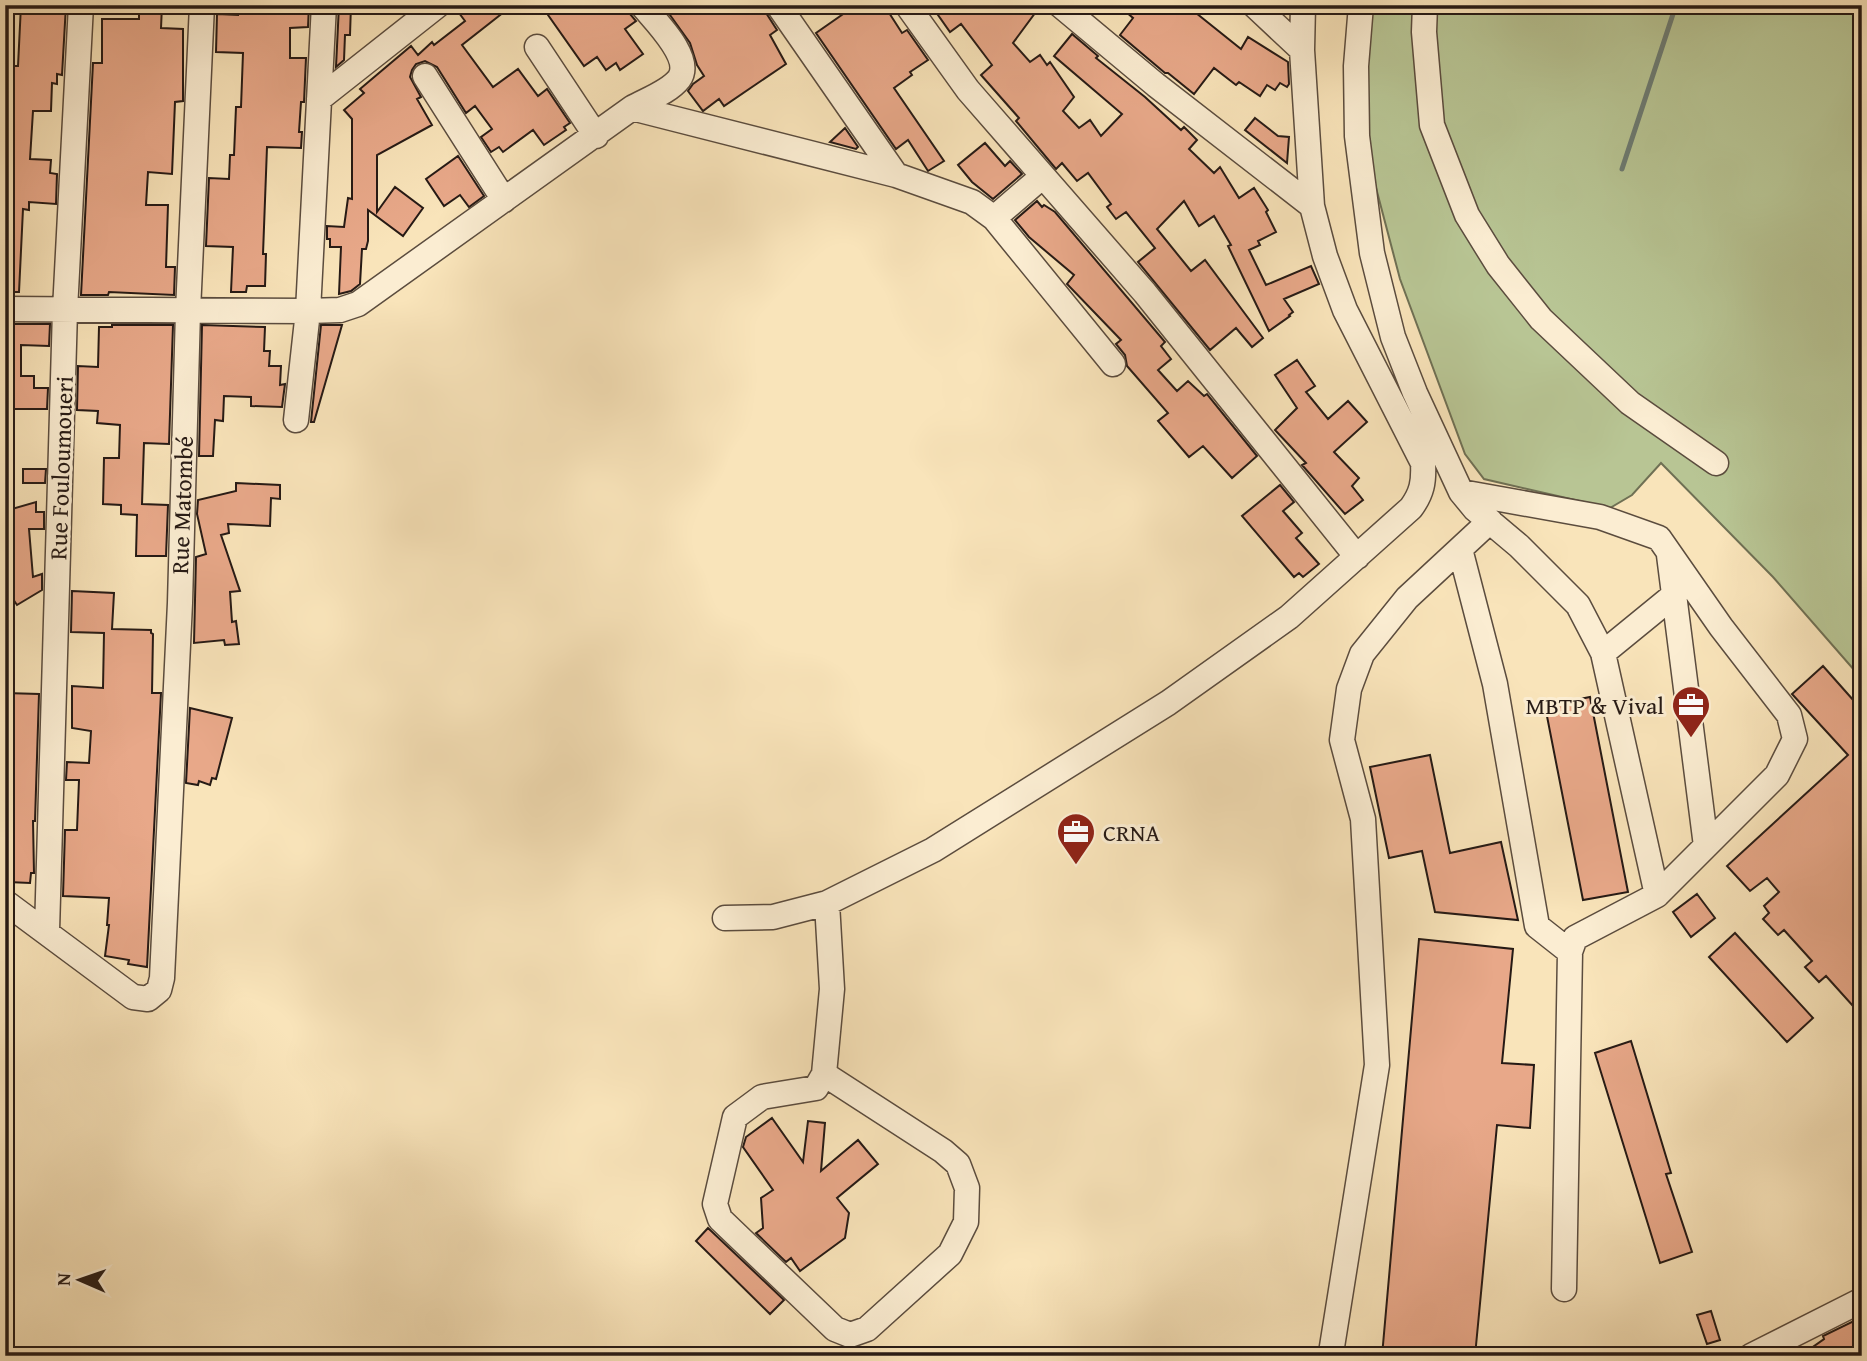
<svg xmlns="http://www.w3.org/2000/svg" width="1867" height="1361" viewBox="0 0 1867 1361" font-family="'Gentium Book Plus',serif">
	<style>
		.green { fill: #b8c594; stroke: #6f7054; stroke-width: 2 }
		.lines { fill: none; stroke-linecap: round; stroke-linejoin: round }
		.stream { stroke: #6e7c73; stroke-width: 5 }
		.building { fill: #e8a889; stroke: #261a15; stroke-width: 2 }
		.minor-casing { stroke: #5b4c3e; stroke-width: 27 }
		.minor { stroke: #fbedd2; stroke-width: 24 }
		.labels { text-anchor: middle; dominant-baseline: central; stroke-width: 6; stroke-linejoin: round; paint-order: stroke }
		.street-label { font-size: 24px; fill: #261a15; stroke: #fbedd2 }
		.poi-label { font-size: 24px; fill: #261a15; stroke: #fbedd2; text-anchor: end }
	</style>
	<rect width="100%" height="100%" fill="#f9e4ba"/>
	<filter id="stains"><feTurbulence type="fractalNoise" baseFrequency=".00286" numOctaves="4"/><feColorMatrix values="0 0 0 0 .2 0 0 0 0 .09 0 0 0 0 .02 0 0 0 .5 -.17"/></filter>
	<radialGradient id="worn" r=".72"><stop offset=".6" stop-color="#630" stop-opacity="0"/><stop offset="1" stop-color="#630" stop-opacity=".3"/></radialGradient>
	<path class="green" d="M 1372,5 L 1862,5 L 1862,679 L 1773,577 L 1661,463 L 1632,495 L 1610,508 L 1484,479 L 1465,454 L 1400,279 L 1370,165 L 1365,79 Z"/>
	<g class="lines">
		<path class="stream" d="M 1622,169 L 1676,5"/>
	</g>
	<path class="building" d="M 21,5 L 66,5 L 62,75 L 57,74 L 57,84 L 52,83 L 51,111 L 33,111 L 30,159 L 51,160 L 50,173 L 57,174 L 56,204 L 29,202 L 29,210 L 23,209 L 19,292 L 6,292 L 5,66 L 18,66 Z
		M 139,5 L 162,5 L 161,28 L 183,29 L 183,101 L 175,102 L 172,174 L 148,172 L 146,205 L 168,205 L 166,267 L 175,267 L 174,295 L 109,292 L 108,295 L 81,295 L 93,63 L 102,63 L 102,19 L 139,19 Z
		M 238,5 L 309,5 L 308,27 L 290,28 L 290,58 L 306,58 L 304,102 L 301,102 L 299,132 L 302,132 L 301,148 L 267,147 L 263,254 L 266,254 L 265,286 L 247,286 L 246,292 L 231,292 L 233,247 L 206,246 L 209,178 L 229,179 L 230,155 L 234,155 L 236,107 L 241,107 L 243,53 L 216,52 L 217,14 L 238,15 Z
		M 339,5 L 351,5 L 350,35 L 345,35 L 344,60 L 336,67 Z
		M 453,5 L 513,5 L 462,45 L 493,87 L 518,69 L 538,96 L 547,89 L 570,123 L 564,127 L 566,130 L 544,145 L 533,130 L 503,152 L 499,147 L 491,152 L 481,137 L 492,129 L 475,106 L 466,113 L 437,67 L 425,61 L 416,64 L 412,70 L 410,77 L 421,97 L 417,99 L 432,125 L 377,155 L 377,212 L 395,187 L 423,208 L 403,236 L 368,210 L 368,241 L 366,249 L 362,249 L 360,284 L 351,291 L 339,294 L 341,247 L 330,247 L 330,239 L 327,239 L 327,226 L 344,227 L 348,198 L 352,199 L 352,119 L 344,110 L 364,93 L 360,89 L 411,46 L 418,55 L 432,42 L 434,45 L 465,21 Z
		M 541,5 L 627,5 L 630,14 L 636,21 L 625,29 L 643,54 L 620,70 L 616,63 L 606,70 L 597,57 L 584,66 Z
		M 682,5 L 690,11 L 698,5 L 761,5 L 777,30 L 770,35 L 786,64 L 724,106 L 719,99 L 703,111 L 688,91 L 693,84 L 704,76 L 697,65 L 690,43 L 670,15 Z
		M 841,5 L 884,5 L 902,33 L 907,30 L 928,60 L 910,72 L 912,75 L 894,88 L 944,161 L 928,171 L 908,140 L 896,149 L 816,33 L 846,12 Z
		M 931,5 L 1041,5 L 1013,43 L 1030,62 L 1040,55 L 1047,65 L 1050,62 L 1074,97 L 1063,111 L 1079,128 L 1090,120 L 1101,136 L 1122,114 L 1054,56 L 1072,34 L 1098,56 L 1096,58 L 1145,97 L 1181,130 L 1184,127 L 1197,140 L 1189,149 L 1214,173 L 1220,167 L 1239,198 L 1254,188 L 1268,210 L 1266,212 L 1276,232 L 1258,241 L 1260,245 L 1249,250 L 1266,285 L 1311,266 L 1319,284 L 1284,299 L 1293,312 L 1289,315 L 1290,316 L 1269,331 L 1228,246 L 1231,245 L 1214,216 L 1199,226 L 1184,201 L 1157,229 L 1191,271 L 1205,260 L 1263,338 L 1252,347 L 1236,328 L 1210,350 L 1138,262 L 1155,248 L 1126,212 L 1116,219 L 1107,207 L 1111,204 L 1088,173 L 1077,181 L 1062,163 L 1056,169 L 1016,121 L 1019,118 L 981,75 L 992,65 L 961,24 L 950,32 Z
		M 1118,5 L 1186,5 L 1241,49 L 1248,37 L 1288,62 L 1289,84 L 1287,87 L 1280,83 L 1275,90 L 1267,85 L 1260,96 L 1239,82 L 1236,85 L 1214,68 L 1194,94 L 1168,73 L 1165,73 L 1120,35 L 1133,18 Z
		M 1255,118 L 1278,136 L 1289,137 L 1287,163 L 1245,130 Z
		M 845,128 L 858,147 L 856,149 L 830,142 Z
		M 985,143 L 1005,166 L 1010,161 L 1022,174 L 993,199 L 972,182 L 958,165 Z
		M 458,156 L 484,196 L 469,207 L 460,195 L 444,206 L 426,179 Z
		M 1037,201 L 1042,207 L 1044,205 L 1055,212 L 1165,342 L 1161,346 L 1171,359 L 1158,370 L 1177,391 L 1188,381 L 1204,396 L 1207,394 L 1257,456 L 1232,478 L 1203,446 L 1189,457 L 1158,421 L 1168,413 L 1127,366 L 1125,355 L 1116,344 L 1121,340 L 1067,284 L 1074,275 L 1029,237 L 1015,220 Z
		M 5,324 L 50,324 L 49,346 L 21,345 L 21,376 L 34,376 L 34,388 L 48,388 L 47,409 L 6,409 Z
		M 112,325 L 173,325 L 169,444 L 144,443 L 142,504 L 168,505 L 166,556 L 136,556 L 137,515 L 121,514 L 121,505 L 103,504 L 104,458 L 119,458 L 120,425 L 97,423 L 98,411 L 77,410 L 78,366 L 98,367 L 99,327 L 112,327 Z
		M 202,325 L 265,327 L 264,351 L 270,351 L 269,366 L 281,366 L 280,385 L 285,384 L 282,407 L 251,406 L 251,397 L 224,396 L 223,421 L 215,420 L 213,456 L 199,456 Z
		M 321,325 L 342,325 L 314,422 L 311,422 Z
		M 1297,360 L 1315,386 L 1306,392 L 1328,419 L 1348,401 L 1367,422 L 1334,452 L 1359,478 L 1352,486 L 1363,500 L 1345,514 L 1302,465 L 1306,463 L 1275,430 L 1297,408 L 1275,375 Z
		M 23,469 L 46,469 L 45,483 L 23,483 Z
		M 236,483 L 280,485 L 280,499 L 271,498 L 270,526 L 228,524 L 229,533 L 221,535 L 240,591 L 230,592 L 232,622 L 236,621 L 239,644 L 225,645 L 224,640 L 194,643 L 196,557 L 206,554 L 197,514 L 198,500 L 236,491 Z
		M 1280,485 L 1294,502 L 1283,511 L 1302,533 L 1296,538 L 1319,564 L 1303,577 L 1299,573 L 1294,577 L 1242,516 Z
		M 36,502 L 36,512 L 44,512 L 44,529 L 29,529 L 33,577 L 42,574 L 42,590 L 17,605 L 13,599 L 5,600 L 5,511 Z
		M 72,591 L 114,593 L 112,629 L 151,630 L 151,633 L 153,634 L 152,693 L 161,693 L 147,967 L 128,964 L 129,960 L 105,956 L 109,925 L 107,925 L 109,898 L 63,896 L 65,830 L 77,830 L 79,780 L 66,780 L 67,762 L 89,763 L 91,731 L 72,728 L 72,686 L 103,688 L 104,633 L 71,632 Z
		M 1823,666 L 1862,710 L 1862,1016 L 1826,976 L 1819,982 L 1805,967 L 1812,961 L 1784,930 L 1778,935 L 1763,919 L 1769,913 L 1764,906 L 1779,892 L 1767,878 L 1750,891 L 1727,866 L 1848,755 L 1792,694 Z
		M 5,693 L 39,694 L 35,821 L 33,821 L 34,873 L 31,873 L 30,883 L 8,882 L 10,786 L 9,764 L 5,764 Z
		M 1590,697 L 1628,892 L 1583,900 L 1545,706 Z
		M 190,708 L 232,718 L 216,779 L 212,778 L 210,785 L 199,781 L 198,785 L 186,783 Z
		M 1430,755 L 1450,853 L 1501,842 L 1518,920 L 1435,912 L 1422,851 L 1389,858 L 1370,767 Z
		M 1697,894 L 1715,918 L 1691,937 L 1673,912 Z
		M 1735,933 L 1813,1018 L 1787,1042 L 1709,957 Z
		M 1419,939 L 1513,949 L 1502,1063 L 1534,1065 L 1530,1128 L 1497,1125 L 1475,1356 L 1382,1356 Z
		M 1631,1041 L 1671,1173 L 1666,1174 L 1692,1252 L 1660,1263 L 1595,1053 Z
		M 772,1118 L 803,1162 L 808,1121 L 825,1123 L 821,1171 L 858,1140 L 878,1164 L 837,1198 L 849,1213 L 845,1238 L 800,1271 L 791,1258 L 786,1262 L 756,1233 L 763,1228 L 761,1198 L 773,1190 L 743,1147 L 746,1137 Z
		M 708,1228 L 784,1300 L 770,1314 L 696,1241 Z
		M 1711,1311 L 1720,1340 L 1707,1344 L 1697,1315 Z
		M 1862,1317 L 1862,1356 L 1800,1356 L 1824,1339 L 1823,1336 Z"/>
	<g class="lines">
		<defs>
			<path id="minor" d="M 778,5 L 896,175
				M 907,5 L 968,90 L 1145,293 L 1357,557
				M 1060,5 L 1156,85 L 1312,206
				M 1254,5 L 1302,50
				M 1361,5 L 1356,66 L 1357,136 L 1372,253 L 1393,337 L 1415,393 L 1461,492 L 1475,509 L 1519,546 L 1578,605 L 1603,653 L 1657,895
				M 1425,5 L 1424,32 L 1432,125 L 1467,215 L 1498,265 L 1541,319 L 1630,403 L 1716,463
				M 537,47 L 596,136
				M 425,76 L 504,200
				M 319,99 L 438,5
				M 632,108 C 646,100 669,92 679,79 C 694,58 655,21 642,5
				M 994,218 L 1043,176
				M 5,309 L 308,311 L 340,310 L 358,304 L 632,108 L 896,175 L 972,202 L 994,218 L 1113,364
				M 296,420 L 308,311 L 324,5
				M 1461,492 L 1600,517 L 1659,538 L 1721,627 L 1789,715 L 1795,739 L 1777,775 L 1657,895 L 1575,938 L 1570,952 L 1564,1289
				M 1460,549 L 1495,684 L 1537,926 L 1570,952
				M 1669,555 L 1706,846
				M 1603,653 L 1674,595
				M 5,902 L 133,997 L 148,999 L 159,990 L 162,978 L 180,603 L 188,311 L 202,5
				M 725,918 L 773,917 L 827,903 L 933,850 L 1168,703 L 1289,617 L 1411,508 C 1422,493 1424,482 1423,463 L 1345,310 L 1325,256 L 1312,206 L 1302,50 L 1303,5
				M 47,931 L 65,310 L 81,5
				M 824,1074 L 943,1151 L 958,1164 L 967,1188 L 966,1222 L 950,1254 L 867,1329 L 850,1335 L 835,1329 L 720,1219 L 715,1204 L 735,1117 L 762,1097 L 816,1088 L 824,1074 L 832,989 L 827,903
				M 1331,1353 L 1377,1065 L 1363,819 L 1342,740 L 1349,689 L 1362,654 L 1407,598 L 1490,521
				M 1751,1356 L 1862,1300"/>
		</defs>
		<use href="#minor" class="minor-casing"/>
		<use href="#minor" class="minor"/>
	</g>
	<defs>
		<symbol id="office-pin" viewBox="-11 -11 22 30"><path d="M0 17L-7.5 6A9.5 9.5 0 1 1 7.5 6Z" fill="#8f2418" stroke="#fbedd2"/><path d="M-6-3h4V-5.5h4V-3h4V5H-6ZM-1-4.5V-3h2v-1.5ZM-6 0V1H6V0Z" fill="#fff"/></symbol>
	</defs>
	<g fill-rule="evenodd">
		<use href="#office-pin" x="1669" y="683" width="44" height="60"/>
		<use href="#office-pin" x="1054" y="810" width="44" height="60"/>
	</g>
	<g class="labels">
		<g class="street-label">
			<text transform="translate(61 468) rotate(-88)">Rue Fouloumoueri</text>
			<text transform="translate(182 505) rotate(-88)">Rue Matombé</text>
		</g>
		<g class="poi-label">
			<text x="1664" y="705">MBTP &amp; Vival</text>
			<text x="1103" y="832" text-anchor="start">CRNA</text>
		</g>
	</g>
	<rect width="1867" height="1361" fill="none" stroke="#f9e4ba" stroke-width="28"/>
	<rect x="7" y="7" width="1853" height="1347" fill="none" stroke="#261a15" stroke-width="3.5"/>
	<rect x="14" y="14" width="1839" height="1333" fill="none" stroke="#261a15" stroke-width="2"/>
	<g transform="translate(80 1280) rotate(272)" stroke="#fbedd2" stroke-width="5" paint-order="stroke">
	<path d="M0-5L12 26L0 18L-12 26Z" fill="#261a15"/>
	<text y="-10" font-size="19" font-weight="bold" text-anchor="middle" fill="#261a15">N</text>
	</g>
	<rect width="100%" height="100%" filter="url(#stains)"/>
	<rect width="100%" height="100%" fill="url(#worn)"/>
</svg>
